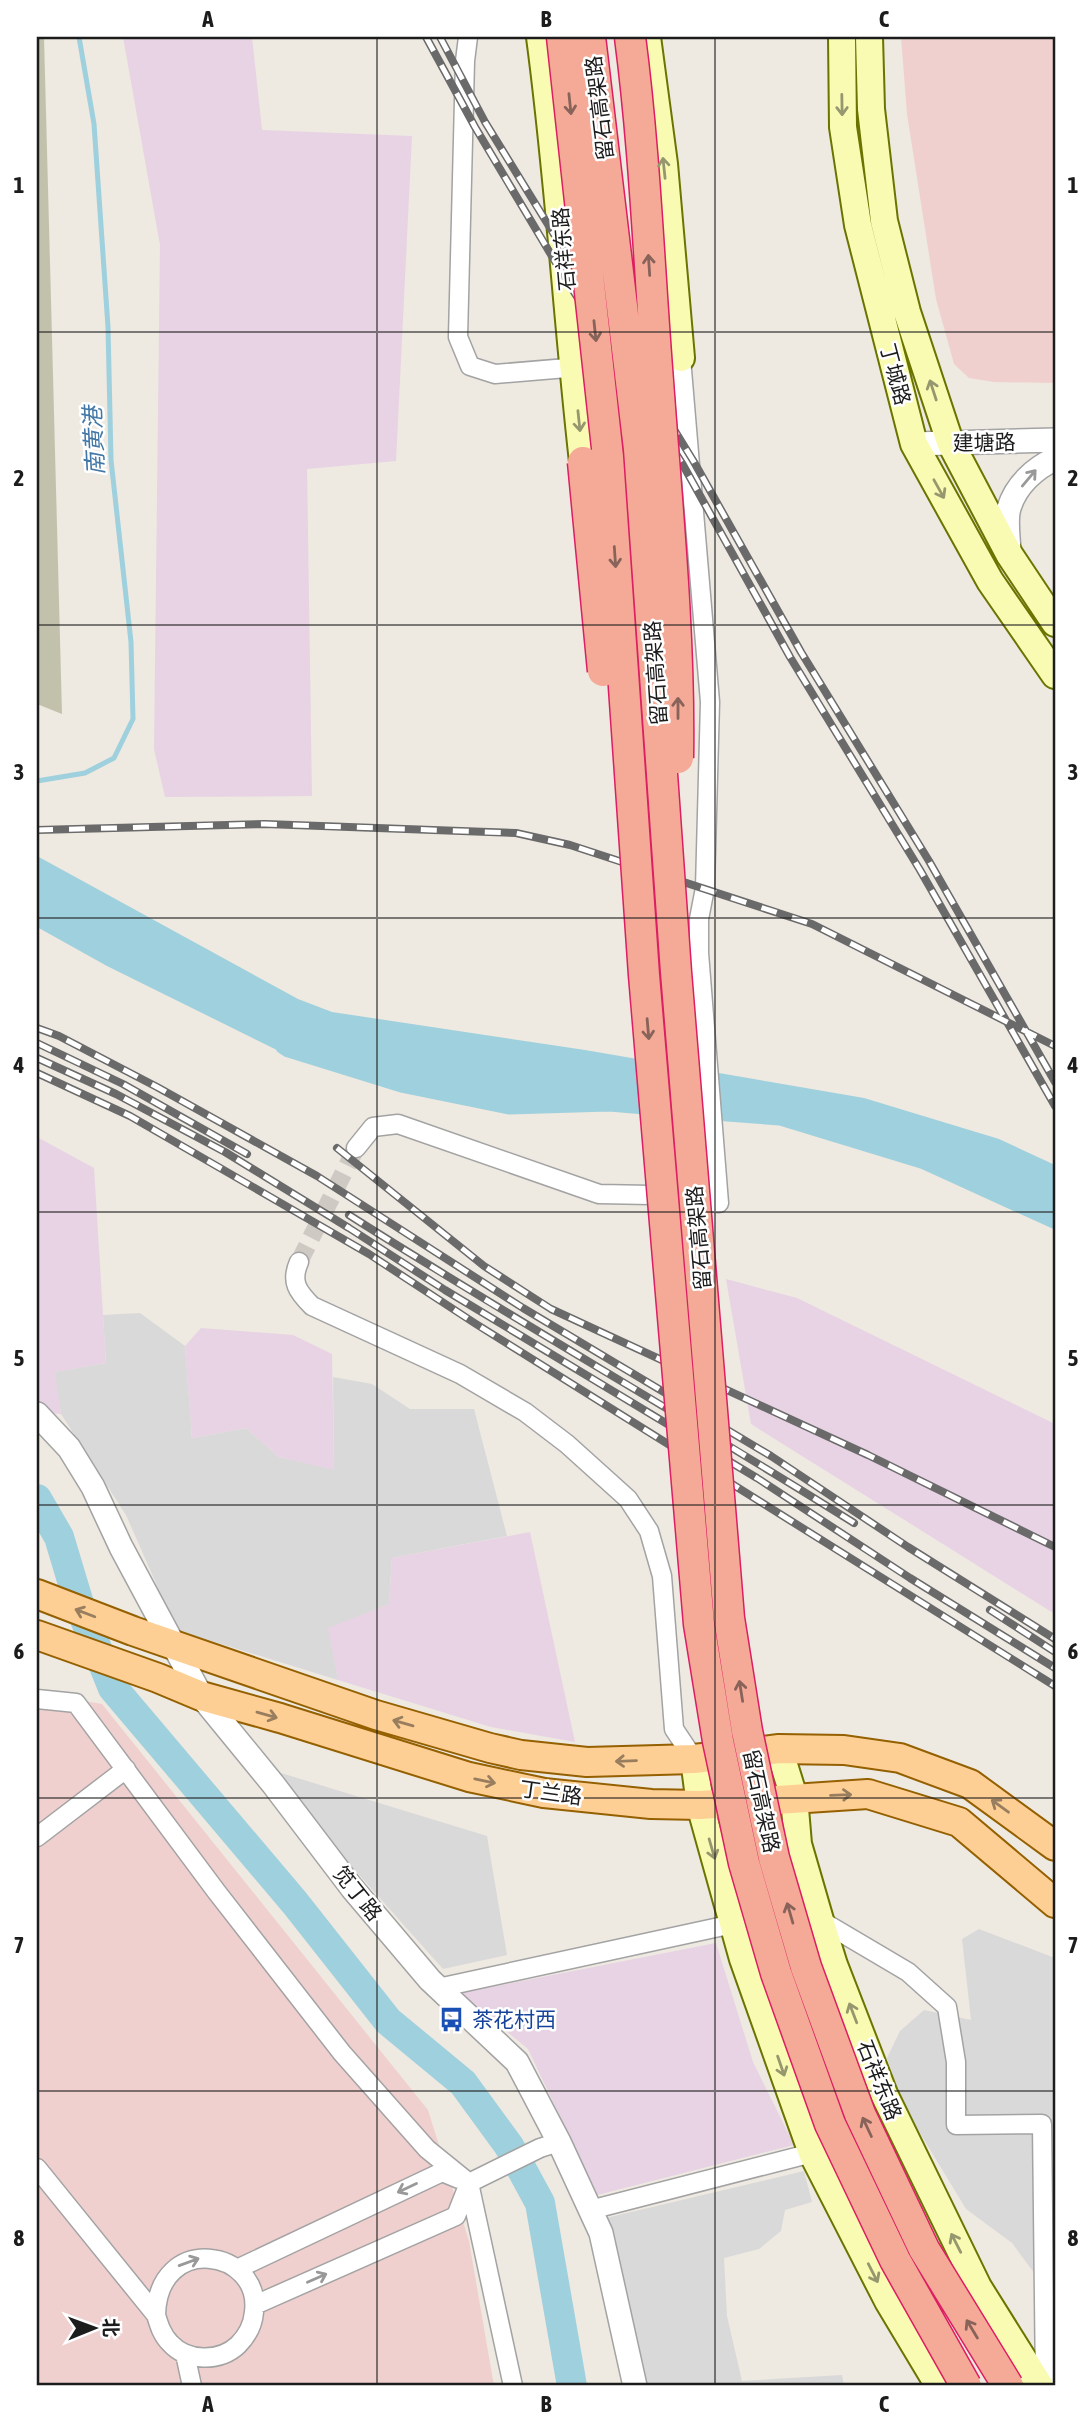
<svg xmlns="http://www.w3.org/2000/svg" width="1092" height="2423" viewBox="0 0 1092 2423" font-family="'Asap Condensed','Noto Sans SC',sans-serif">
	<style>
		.residential { fill: #dad9d9 }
		.commercial { fill: #f0d0cf }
		.industrial { fill: #e7d3e4 }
		.construction { fill: #c2c2ac }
		.water { fill: #9fd0dd }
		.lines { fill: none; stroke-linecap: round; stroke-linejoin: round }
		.stream { stroke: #9fd0dd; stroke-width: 5 }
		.river { stroke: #9fd0dd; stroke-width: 30 }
		.minor-tunnel { stroke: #cecac3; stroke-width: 18; stroke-dasharray: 18 9; stroke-linecap: butt }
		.minor-casing { stroke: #a3a3a3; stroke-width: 21 }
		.tertiary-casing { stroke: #a3a3a3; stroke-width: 26 }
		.secondary-casing { stroke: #6a7401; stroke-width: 30 }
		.primary-casing { stroke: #946000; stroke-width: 32 }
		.minor { stroke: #fff; stroke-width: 18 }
		.tertiary { stroke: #fff; stroke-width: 23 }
		.secondary { stroke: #f9fbb2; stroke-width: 26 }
		.primary { stroke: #fecf95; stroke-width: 28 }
		.rail-casing { stroke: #6a6a6a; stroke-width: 8 }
		.rail { stroke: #fff; stroke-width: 5; stroke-dasharray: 16; stroke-linecap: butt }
		.trunk-bridge-casing { stroke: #dc1e62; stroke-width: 33; stroke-linecap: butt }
		.trunk-bridge { stroke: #f4aa97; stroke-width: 30 }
		.oneway { stroke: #88635a }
		.oneway2 { stroke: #96976e }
		.oneway3 { stroke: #999 }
		.oneway4 { stroke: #987e5f }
		.grid { fill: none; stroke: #1c1c1c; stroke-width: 2; stroke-opacity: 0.55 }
		.labels { text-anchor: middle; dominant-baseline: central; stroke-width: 5; stroke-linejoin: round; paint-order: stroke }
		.street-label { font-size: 21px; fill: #1c1c1c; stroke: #fff }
		.transit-label { font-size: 21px; fill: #164399; stroke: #fff; text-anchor: start }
		.water-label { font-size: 23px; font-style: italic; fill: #4377a6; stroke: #fff }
		.neatline { fill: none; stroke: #1c1c1c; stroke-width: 2.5 }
		.grid-label { font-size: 23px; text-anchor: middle; font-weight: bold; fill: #1c1c1c }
	</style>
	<rect width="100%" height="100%" fill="#eee9e1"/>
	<path class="residential" d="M 140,1313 L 185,1346 L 192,1438 L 246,1428 L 279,1457 L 334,1469 L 333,1377 L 372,1384 L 410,1409 L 474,1409 L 507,1536 L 392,1558 L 389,1604 L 329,1629 L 338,1680 L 173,1629 L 155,1581 L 126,1515 L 61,1414 L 54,1372 L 106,1363 L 103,1315 Z
		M 281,1773 L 487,1836 L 507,1955 L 443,1969 L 344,1858 Z
		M 979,1929 L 1055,1958 L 1055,2374 L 1052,2297 L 1012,2243 L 966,2209 L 903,2105 L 887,2058 L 900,2031 L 924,2010 L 971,2020 L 962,1939 Z
		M 804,2171 L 812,2202 L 785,2210 L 781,2231 L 759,2249 L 724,2258 L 727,2316 L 742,2381 L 842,2375 L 844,2386 L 646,2386 L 606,2218 Z"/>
	<path class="commercial" d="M 901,37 L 1055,37 L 1055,383 L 994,382 L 969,378 L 954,364 L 936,299 L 907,114 Z
		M 37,1693 L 102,1704 L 428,2110 L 469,2241 L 494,2386 L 37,2386 Z"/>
	<path class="industrial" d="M 123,37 L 252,37 L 262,130 L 412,136 L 396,461 L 307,469 L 312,796 L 165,797 L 154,749 L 160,245 Z
		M 37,1137 L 94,1168 L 106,1363 L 55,1372 L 61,1414 L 49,1413 L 37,1402 Z
		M 726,1279 L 797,1298 L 1055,1424 L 1055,1614 L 751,1424 Z
		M 201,1328 L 293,1335 L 332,1354 L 334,1470 L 279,1457 L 246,1428 L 192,1438 L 185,1346 Z
		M 530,1532 L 575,1742 L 491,1727 L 338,1680 L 328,1628 L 389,1604 L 392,1558 Z
		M 716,1943 L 753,2062 L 794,2145 L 597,2195 L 528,2049 L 460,1993 Z"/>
	<path class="construction" d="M 37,37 L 44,37 L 62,714 L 37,704 Z"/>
	<path class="water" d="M 37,856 L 298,999 L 332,1012 L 585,1050 L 864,1098 L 999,1139 L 1055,1165 L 1055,1227 L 921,1166 L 780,1123 L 609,1109 L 509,1112 L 401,1090 L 285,1054 L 107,966 L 37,927 Z"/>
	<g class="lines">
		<path class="stream" d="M 37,781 L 85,773 L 114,758 L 133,719 L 131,642 L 111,460 L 108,327 L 94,124 L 79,37
			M 279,1050 L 285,1054 L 401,1090 L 509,1112 L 609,1109 L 645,1112
			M 714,1118 L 780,1123 L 921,1166 L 1055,1227"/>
		<path class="river" d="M 37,1499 L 59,1537 L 80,1607 L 113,1688 L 295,1903 L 388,2021 L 463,2083 L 509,2146 L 540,2203 L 572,2386"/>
		<path class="minor-tunnel" d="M 299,1262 L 356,1148"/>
		<defs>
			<path id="minor" d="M 468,37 L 465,61 L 458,337 L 470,366 L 495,374 L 638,362
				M 356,1148 L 373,1127 L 398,1124 L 599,1194 L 651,1195 L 719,1203 L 699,953 L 699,919 L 705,888 L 710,702 L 681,358 L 672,359
				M 299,1262 C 290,1282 298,1292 312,1306 L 460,1374 L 525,1412 L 567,1444 L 628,1499 L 649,1531 L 662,1576 L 674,1729 L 694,1759
				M 37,1699 L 76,1703 L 216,1891 L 342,2053 L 427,2149 L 469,2183 L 513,2386
				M 37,1837 L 126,1769
				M 820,1920 L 908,1972 L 947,2007 L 956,2062 L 956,2125 L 1042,2124 L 1045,2386
				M 438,1988 L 733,1924
				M 37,2168 L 156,2315 C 159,2325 162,2335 170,2343 C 187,2362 220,2362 238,2345 C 248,2335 253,2325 254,2312 C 262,2249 158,2232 156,2315
				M 590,2210 L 812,2153
				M 237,2269 L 442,2172 L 459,2179
				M 255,2305 L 456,2216 L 469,2183 L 540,2148 L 559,2142
				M 185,2354 L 192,2386"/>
			<path id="tertiary" d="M 914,444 L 1055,440
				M 1009,554 C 1009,540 1005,521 1009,508 C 1016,485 1035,468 1055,459
				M 37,1414 L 69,1448 L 93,1487 L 121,1547 L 201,1696 L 273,1784 L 352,1888 L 430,1980 L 517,2062 L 559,2142 L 601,2233 L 635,2386"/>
			<path id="secondary" d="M 540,37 C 559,178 567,320 583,462
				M 647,37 L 664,164 L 681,358
				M 842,37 L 843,127 L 858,225 L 914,444 L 990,581 L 1055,675
				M 869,37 L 871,109 L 884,221 L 907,312 L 950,442 L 1009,554 L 1055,623
				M 779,1749 L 794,1797 L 798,1844 L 820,1920 L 834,1965 L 884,2094 L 978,2287 L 1040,2386
				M 694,1759 L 700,1805 L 743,1959 L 812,2153 L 888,2301 L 939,2386"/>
			<path id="primary" d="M 37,1594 L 133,1631 L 376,1715 L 490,1748 L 521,1755 L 587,1762 L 694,1759 L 779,1749 L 844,1750 L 900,1758 L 970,1784 L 1055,1846
				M 37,1635 L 158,1678 L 201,1696 L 280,1718 L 469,1777 L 544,1793 L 651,1804 L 700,1805 L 868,1794 L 959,1822 L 1055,1903"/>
		</defs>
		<use href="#minor" class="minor-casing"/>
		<use href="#tertiary" class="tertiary-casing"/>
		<use href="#secondary" class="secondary-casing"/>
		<use href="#primary" class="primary-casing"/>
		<use href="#minor" class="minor"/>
		<use href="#tertiary" class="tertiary"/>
		<use href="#secondary" class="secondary"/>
		<use href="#primary" class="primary"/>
		<defs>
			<path id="rail" d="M 426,37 L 475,127 L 559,268 L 683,465 L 790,657 L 920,870 L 1055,1106
				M 440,37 L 485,122 L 694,462 L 801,652 L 929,861 L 1055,1082
				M 37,830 L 265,824 L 516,833 L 570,845 L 812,924 L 1055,1046
				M 37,1028 L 59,1036 L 157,1087 L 317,1176 L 523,1308 L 771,1456 L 908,1547 L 1055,1639
				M 37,1043 L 123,1084 L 247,1154
				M 37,1058 L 116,1094 L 225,1152 L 349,1228 L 445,1290 L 757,1478 L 910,1578 L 1055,1668
				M 37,1073 L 130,1116 L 369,1254 L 476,1324 L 1055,1686
				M 337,1148 L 484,1266 L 551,1309 L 868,1455 L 1055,1547
				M 349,1215 C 516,1321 687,1418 854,1523
				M 990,1610 L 1055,1652"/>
		</defs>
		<use href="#rail" class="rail-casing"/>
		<use href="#rail" class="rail"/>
		<defs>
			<path id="trunk-bridge" d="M 562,37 L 608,457 L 644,975 L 699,1624 L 718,1741 L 744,1863 L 776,1973 L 830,2124 L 895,2260 L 966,2386
				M 590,37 L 639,449 L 676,972 L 729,1618 L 747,1731 L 774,1858 L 806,1967 L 860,2114 L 924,2249 L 1008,2386
				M 630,37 C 645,151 649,267 658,381 C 667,506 680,633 678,758
				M 583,462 L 603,671"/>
		</defs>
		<use href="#trunk-bridge" class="trunk-bridge-casing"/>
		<use href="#trunk-bridge" class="trunk-bridge"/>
	</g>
	<defs><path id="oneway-shaft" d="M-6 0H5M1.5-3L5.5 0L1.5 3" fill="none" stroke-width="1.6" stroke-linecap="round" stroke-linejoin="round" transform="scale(1.75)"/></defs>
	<g class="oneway">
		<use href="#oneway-shaft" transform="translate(570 104) rotate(84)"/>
		<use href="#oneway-shaft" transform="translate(649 265) rotate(-94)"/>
		<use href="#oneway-shaft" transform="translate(595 331) rotate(84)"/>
		<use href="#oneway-shaft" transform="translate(615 557) rotate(86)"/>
		<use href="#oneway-shaft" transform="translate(678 708) rotate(-90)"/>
		<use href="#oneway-shaft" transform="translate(648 1029) rotate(85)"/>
		<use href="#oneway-shaft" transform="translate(741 1691) rotate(-99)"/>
		<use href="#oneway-shaft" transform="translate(790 1913) rotate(-106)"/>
		<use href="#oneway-shaft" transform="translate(867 2127) rotate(-115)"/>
		<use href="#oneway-shaft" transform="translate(972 2329) rotate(-121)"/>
	</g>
	<g class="oneway2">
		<use href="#oneway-shaft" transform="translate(842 105) rotate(89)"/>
		<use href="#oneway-shaft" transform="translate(664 168) rotate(-96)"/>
		<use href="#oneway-shaft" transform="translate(933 390) rotate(-108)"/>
		<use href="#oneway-shaft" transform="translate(579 421) rotate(84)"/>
		<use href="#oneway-shaft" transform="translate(939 489) rotate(61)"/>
		<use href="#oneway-shaft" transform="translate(712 1849) rotate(74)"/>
		<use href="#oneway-shaft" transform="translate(853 2013) rotate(-111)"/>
		<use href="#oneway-shaft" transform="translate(781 2066) rotate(71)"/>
		<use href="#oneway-shaft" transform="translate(956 2243) rotate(-117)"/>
		<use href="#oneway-shaft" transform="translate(873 2273) rotate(63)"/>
	</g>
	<g class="oneway3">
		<use href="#oneway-shaft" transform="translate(1029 478) rotate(-50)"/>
		<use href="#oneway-shaft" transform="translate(407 2188) rotate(155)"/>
		<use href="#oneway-shaft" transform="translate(189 2262) rotate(-20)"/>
		<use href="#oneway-shaft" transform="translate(317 2278) rotate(-24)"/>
	</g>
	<g class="oneway4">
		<use href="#oneway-shaft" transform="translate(85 1613) rotate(-159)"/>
		<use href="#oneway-shaft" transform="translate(267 1715) rotate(16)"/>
		<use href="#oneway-shaft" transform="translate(403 1723) rotate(-164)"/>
		<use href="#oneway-shaft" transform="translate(626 1761) rotate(178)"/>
		<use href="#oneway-shaft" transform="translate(485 1781) rotate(12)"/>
		<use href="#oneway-shaft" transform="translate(841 1795) rotate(-2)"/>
		<use href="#oneway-shaft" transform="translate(1000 1806) rotate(-144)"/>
	</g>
	<path class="grid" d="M 377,37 L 377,2386M 715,37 L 715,2386M 37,332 L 1055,332M 37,625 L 1055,625M 37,918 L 1055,918M 37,1212 L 1055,1212M 37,1505 L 1055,1505M 37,1798 L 1055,1798M 37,2091 L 1055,2091"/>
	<defs>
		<symbol id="bus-bare" viewBox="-9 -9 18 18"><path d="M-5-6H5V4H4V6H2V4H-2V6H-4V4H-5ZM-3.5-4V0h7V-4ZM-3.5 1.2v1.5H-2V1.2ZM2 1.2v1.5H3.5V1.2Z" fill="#1a4fb4" stroke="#fff" stroke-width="2.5" paint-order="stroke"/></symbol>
	</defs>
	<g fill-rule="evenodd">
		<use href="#bus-bare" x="434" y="2002" width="35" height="35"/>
	</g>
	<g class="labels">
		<g class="street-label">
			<text transform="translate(599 108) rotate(-97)">留石高架路</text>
			<text transform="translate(563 249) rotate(-95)">石祥东路</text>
			<text transform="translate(896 374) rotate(75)">丁城路</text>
			<text transform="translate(984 442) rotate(-1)">建塘路</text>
			<text transform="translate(655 673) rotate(-94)">留石高架路</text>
			<text transform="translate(698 1238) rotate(-95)">留石高架路</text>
			<text transform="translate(551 1792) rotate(8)">丁兰路</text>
			<text transform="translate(762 1801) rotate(78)">留石高架路</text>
			<text transform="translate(358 1893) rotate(51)">笕丁路</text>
			<text transform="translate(880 2080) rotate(68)">石祥东路</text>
		</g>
		<g class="transit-label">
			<text x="472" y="2019">茶花村西</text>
		</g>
		<g class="water-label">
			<text transform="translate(94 441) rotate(-93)">南黄港</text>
		</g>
	</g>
	<rect width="1092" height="2423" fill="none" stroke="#ffffff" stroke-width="77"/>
	<g transform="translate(94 2328) rotate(89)" stroke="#ffffff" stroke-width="5" paint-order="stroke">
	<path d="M0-5L12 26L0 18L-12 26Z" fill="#1c1c1c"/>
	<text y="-10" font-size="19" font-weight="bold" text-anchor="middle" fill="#1c1c1c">北</text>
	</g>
	<rect x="38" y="38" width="1016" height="2346" class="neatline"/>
	<g class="grid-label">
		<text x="208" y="27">A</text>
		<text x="546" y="27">B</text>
		<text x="884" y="27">C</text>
		<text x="19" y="193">1</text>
		<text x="1073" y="193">1</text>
		<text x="19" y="486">2</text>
		<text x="1073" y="486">2</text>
		<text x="19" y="780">3</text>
		<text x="1073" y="780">3</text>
		<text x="19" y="1073">4</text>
		<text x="1073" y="1073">4</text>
		<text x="19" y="1366">5</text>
		<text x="1073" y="1366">5</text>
		<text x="19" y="1659">6</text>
		<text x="1073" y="1659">6</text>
		<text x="19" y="1953">7</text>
		<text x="1073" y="1953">7</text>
		<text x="19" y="2246">8</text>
		<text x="1073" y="2246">8</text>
		<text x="208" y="2412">A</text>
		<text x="546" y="2412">B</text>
		<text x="884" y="2412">C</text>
	</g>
</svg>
